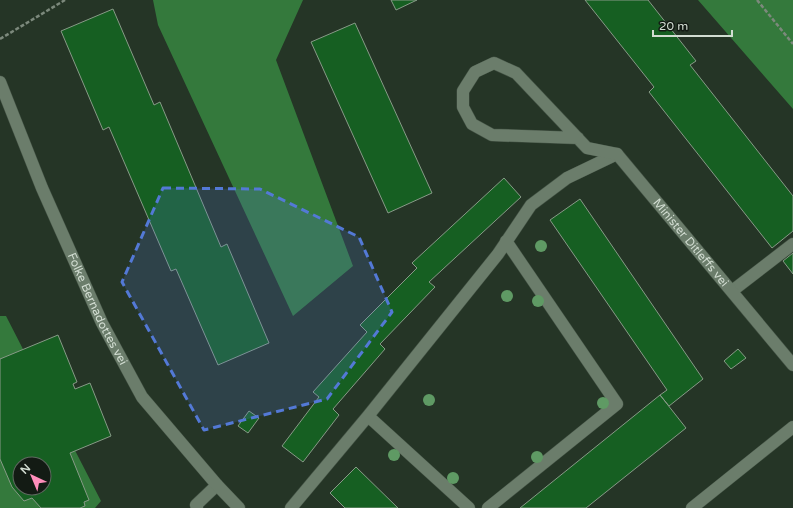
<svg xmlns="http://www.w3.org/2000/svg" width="793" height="508" viewBox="0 0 793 508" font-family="'Varela Round',sans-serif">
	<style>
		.forest { fill: #34793c; fill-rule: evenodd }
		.building { fill: #165f22; stroke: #879a87; fill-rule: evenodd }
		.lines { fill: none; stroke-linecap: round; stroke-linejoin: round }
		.lane-casing { stroke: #445345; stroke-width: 13 }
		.street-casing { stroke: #445345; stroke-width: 13 }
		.path { stroke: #7c897c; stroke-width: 2.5; stroke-dasharray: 4 2; stroke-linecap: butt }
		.lane { stroke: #6b7d6b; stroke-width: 12 }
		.street { stroke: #6b7d6b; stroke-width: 12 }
		.tree { fill: #5f9a64 }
		.marked { fill: #5379d6; fill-opacity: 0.2; stroke: #5379d6; stroke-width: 3; stroke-dasharray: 8 5; stroke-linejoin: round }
		.labels { text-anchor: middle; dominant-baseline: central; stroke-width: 3; stroke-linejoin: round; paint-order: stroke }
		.street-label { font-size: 12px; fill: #d2ddd2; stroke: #131b14 }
	</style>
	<rect width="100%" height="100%" fill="#253526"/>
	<path class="forest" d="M 153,0 L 303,0 L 276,60 L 353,266 L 293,316 L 158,25 Z
		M 698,0 L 793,0 L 793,109 Z
		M 0,316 L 6,316 L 101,501 L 95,508 L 0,508 ZM 20,464 L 44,464 L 44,488 L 20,488 Z"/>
	<path class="building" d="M 391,0 L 417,0 L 396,10 Z
		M 585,0 L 648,0 L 696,61 L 690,65 L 793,196 L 793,231 L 772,248 L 649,92 L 654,87 Z
		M 113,9 L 154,105 L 160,102 L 221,247 L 227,244 L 269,343 L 218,365 L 176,269 L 171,271 L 109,127 L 103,130 L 61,31 Z
		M 355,23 L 432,193 L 388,213 L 311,42 Z
		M 504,178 L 521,197 L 429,282 L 435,287 L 380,344 L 385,349 L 333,409 L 339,415 L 303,462 L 282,446 L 319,397 L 313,392 L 367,332 L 360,325 L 417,268 L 412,263 Z
		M 580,199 L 703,379 L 669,406 L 660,395 L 667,390 L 550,220 Z
		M 793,253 L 793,274 L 783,261 Z
		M 58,335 L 77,382 L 73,384 L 75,389 L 90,383 L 111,436 L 70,453 L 89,500 L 84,502 L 85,506 L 80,508 L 41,508 L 32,498 L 24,501 L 12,487 L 0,459 L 0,359 ZM 20,464 L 44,464 L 44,488 L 20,488 Z
		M 738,349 L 746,358 L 731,369 L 724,361 Z
		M 660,395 L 686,428 L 586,508 L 520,508 Z
		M 249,411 L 259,418 L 248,433 L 238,426 Z
		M 356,467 L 398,508 L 345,508 L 330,493 Z"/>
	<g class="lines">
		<defs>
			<path id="lane" d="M 732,291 L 793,244
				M 368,416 L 469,508
				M 197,508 L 196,505 L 217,485
				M 291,508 L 368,416 L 498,254 L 531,205 L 567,178 L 617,154
				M 488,508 L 617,404 L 506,241"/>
			<g id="street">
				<path id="s1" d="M 0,82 L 42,188 L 102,323 L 142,397 L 217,485 L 239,508"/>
				<path id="s2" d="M 578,138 L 492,135 L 472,124 L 463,107 L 463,91 L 475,72 L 494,63 L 516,73 L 587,148 L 617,154 L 793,365"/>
				<path d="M 692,508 L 793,427"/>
			</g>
		</defs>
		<use href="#lane" class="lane-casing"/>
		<use href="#street" class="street-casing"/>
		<path class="path" d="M 757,0 L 793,44
			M 0,39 L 65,0"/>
		<use href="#lane" class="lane"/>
		<use href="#street" class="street"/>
	</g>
	<g class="tree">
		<circle cx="541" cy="246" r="6"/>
		<circle cx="507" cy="296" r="6"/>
		<circle cx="538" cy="301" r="6"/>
		<circle cx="429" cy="400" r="6"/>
		<circle cx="603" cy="403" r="6"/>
		<circle cx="394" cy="455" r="6"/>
		<circle cx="537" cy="457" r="6"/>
		<circle cx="453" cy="478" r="6"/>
	</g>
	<path class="marked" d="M 163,188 L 260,189 L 359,237 L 392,312 L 327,399 L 204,430 L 122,282 Z"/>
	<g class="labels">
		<g class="street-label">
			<text stroke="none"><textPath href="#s2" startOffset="461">Minister Ditleffs vei</textPath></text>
			<text stroke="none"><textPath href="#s1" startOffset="247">Folke Bernadottes vei</textPath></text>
		</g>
	</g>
	<g transform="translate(32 476) rotate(316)"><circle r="19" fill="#131b14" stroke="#5f6960"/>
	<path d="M0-3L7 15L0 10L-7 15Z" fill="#ff8ebb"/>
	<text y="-6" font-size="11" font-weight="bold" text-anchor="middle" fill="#d2ddd2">N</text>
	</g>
	<path d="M653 30v6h79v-6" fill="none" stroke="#d2ddd2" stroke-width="2"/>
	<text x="659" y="30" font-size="12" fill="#d2ddd2" stroke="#131b14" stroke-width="3" paint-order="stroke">20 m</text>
</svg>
